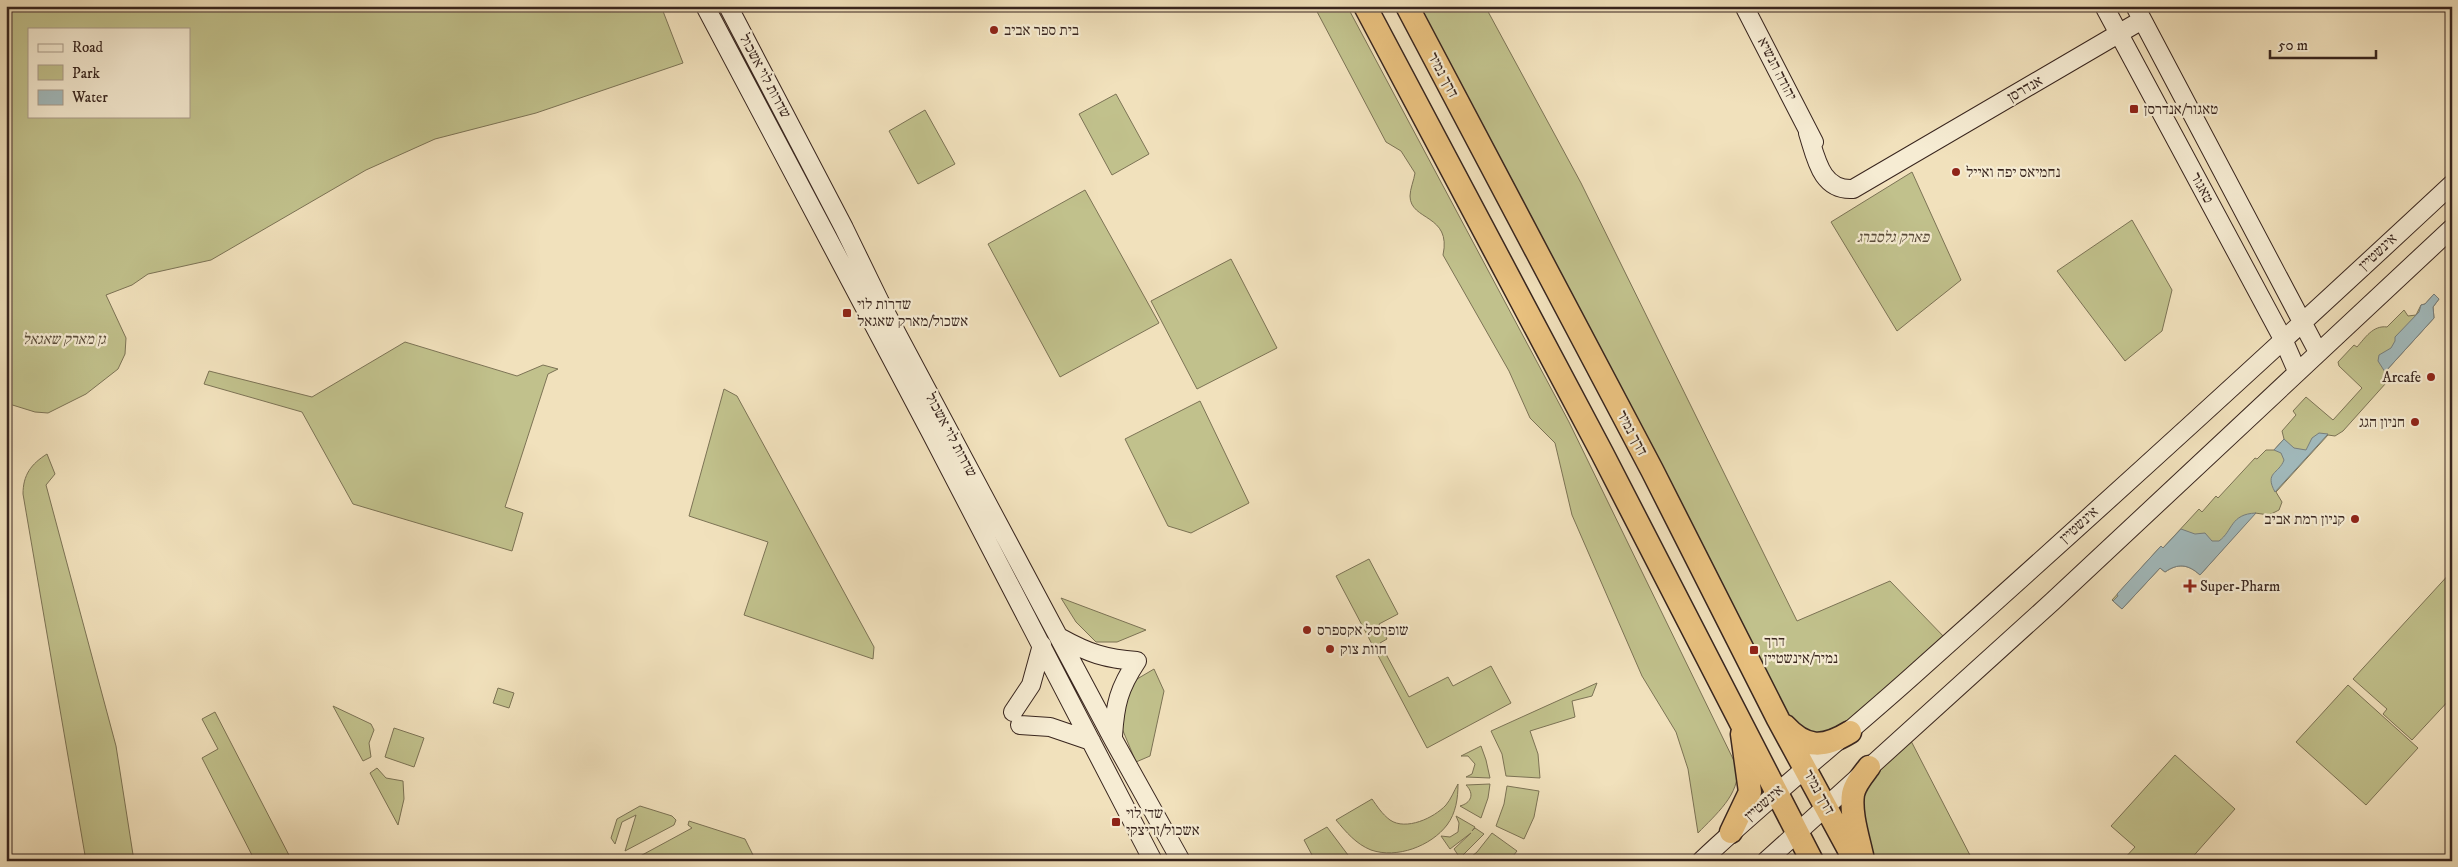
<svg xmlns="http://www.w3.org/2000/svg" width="2458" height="867" viewBox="0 0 2458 867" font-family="'IM FELL DW Pica','Frank Ruhl Libre',serif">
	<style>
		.green { fill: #c1c18c; stroke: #7c7355; fill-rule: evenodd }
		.water { fill: #a1babd; stroke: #777e7d }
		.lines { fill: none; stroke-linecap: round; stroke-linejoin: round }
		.secondary-casing { stroke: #38251e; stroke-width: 20 }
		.highway-casing { stroke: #38251e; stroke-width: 25 }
		.secondary { stroke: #f6ecd3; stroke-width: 18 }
		.highway { stroke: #e8c07e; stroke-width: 22 }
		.poi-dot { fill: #8f2418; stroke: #f6ecd3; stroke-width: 2 }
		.labels { text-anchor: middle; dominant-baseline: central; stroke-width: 4.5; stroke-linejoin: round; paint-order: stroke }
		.poi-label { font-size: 15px; fill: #38251e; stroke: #f6ecd3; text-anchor: start }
		.street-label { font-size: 15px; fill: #38251e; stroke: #f6ecd3 }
		.park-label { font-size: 15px; font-style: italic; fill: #5a4c3a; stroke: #f6ecd3 }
	</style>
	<rect width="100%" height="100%" fill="#f1e1bc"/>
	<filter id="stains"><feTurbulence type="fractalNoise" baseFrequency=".004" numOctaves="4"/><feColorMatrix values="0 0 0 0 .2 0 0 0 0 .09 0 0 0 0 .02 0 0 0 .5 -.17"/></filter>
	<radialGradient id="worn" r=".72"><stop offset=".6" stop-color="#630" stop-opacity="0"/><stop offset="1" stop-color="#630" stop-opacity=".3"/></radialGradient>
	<path class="green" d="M 6,6 L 661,6 L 683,63 L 536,113 L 435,139 L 366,170 L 211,260 L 148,274 L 132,285 L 106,295 L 126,338 L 125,354 L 118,369 L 86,394 L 48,413 L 35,412 L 6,403 L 6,391 L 8,396 L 6,383 ZM 29,29 L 189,29 L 189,116 L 29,116 Z
		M 1314,6 L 1347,6 L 1569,422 L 1737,767 C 1741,794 1715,815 1698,833 L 1688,769 L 1676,732 L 1642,676 L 1572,515 L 1555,443 L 1530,418 L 1509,371 L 1443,255 C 1452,214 1410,221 1410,196 C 1410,189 1414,180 1415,173 L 1401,151 L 1386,142 Z
		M 1419,6 L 1485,6 L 1581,183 L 1797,621 L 1890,581 L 1946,639 L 1844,729 L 1809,735 L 1784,715 L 1719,577 Z
		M 1116,94 L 1149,154 L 1112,175 L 1079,114 Z
		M 925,110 L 955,164 L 918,184 L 889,131 Z
		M 1912,172 L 1961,280 L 1897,331 L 1831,222 Z
		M 1085,190 L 1159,323 L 1060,377 L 988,244 Z
		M 2132,220 L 2172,290 L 2162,331 L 2125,361 L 2057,271 Z
		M 1231,259 L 1277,348 L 1197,389 L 1151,301 Z
		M 2434,294 L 2439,299 L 2433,307 L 2434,318 L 2385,372 L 2386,383 L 2343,431 L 2335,436 L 2328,435 L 2276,492 L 2282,502 L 2279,510 L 2269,515 L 2255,513 L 2200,575 C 2188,564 2178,563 2165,572 L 2160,568 L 2122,609 L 2112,600 L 2161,546 L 2163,548 L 2199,509 L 2202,512 L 2216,496 L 2218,498 L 2255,458 L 2257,459 L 2266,450 L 2274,450 L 2284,439 L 2282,431 L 2296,415 L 2293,411 L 2306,397 L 2333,420 L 2362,388 L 2339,366 L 2338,362 L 2354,345 L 2357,347 C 2365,338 2373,325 2387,327 L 2404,310 L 2408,316 L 2416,315 L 2421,305 L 2425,304 Z
		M 405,342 L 517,376 L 543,365 L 558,369 L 548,374 L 505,507 L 523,513 L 512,551 L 353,504 L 302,412 L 204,384 L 209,371 L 312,397 Z
		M 724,389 L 737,396 L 874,647 L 873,659 L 744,615 L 768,542 L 689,516 Z
		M 1200,401 L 1249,503 L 1191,533 L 1168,526 L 1125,439 Z
		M 47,454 L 55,474 L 46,485 L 116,746 L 134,861 L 86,861 L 23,494 C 23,475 31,464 47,454 Z
		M 1369,559 L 1398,614 L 1379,624 L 1387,639 L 1380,643 L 1409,697 L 1448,677 L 1453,686 L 1491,666 L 1511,703 L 1427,748 L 1336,576 Z
		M 2452,571 L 2452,697 L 2412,740 L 2383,714 L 2387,709 L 2353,679 Z
		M 1061,598 L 1146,630 L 1117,642 L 1096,642 L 1076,622 Z
		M 1154,669 L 1164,691 L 1150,756 L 1136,762 L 1121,726 L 1124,701 L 1132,682 Z
		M 1597,683 L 1592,696 L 1572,701 L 1575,717 L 1530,731 L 1538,754 L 1540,778 L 1506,776 L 1502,754 L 1491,731 Z
		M 2348,685 L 2418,748 L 2366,805 L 2296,742 Z
		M 498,688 L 514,693 L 509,708 L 493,703 Z
		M 333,706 L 371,724 L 374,730 L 369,743 L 371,757 L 363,761 Z
		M 215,712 L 292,861 L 255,861 L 202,758 L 218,749 L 202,719 Z
		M 394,728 L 424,738 L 414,767 L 385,757 Z
		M 1910,739 L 1973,861 L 1870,861 L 1858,812 L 1870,775 Z
		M 1481,746 L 1486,760 L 1490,778 L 1466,777 L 1472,774 L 1475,764 L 1468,756 L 1461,756 Z
		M 2175,755 L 2235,809 L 2189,861 L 2122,861 L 2135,847 L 2111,826 Z
		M 377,768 L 386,778 L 403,781 L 404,799 L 398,825 L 370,773 Z
		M 1458,784 C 1458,798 1456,813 1447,825 C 1431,846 1397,859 1371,850 C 1356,844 1346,832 1336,820 L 1372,799 C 1377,806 1382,814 1390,820 C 1406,831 1434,818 1446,805 C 1451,799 1454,791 1458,784 Z
		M 1490,784 L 1488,798 L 1481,818 L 1460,806 C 1471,803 1475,794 1466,785 Z
		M 1507,786 L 1539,791 L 1534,817 L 1524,839 L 1496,826 L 1504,804 Z
		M 640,806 L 672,816 L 676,820 L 674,825 L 625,851 L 636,815 L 622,822 L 615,844 L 611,838 L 617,819 Z
		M 1456,816 L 1475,827 L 1472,831 L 1475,828 L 1484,834 L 1460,858 L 1454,849 L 1471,833 L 1450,849 L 1441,836 L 1450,837 L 1458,832 L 1459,823 Z
		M 689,821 L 745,839 L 756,861 L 631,861 L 692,828 L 688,825 Z
		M 1327,827 L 1351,859 L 1349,861 L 1318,861 L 1312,855 L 1304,840 Z
		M 1492,833 L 1517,851 L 1509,861 L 1466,861 L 1477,852 Z"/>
	<path class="water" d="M 2434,294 L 2439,299 L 2433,307 L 2434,318 L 2385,372 L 2378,361 L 2379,355 L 2391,348 L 2395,341 L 2395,337 L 2419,312 L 2421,305 L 2425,304 Z
		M 2319,433 L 2328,434 L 2275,492 C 2264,472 2279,474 2284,460 L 2281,453 L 2274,450 L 2284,439 L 2294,448 L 2306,450 L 2312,438 Z
		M 2256,513 L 2200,575 C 2188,564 2178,563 2165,572 L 2160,568 L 2122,609 L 2113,601 L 2118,596 L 2117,594 L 2161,546 L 2163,548 L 2181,529 L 2195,534 L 2205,533 L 2212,541 L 2219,541 C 2233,531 2230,514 2256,513 Z"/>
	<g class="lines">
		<defs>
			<path id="secondary" d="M 705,6 L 931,433 L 1153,861
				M 728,6 L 844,228 L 880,302 L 1113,739 L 1181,861
				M 1744,6 L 1814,142
				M 2104,6 L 2283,339 L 2297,371
				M 2135,6 L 2318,352
				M 1808,133 C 1816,158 1821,191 1853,189 L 2142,20
				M 1061,638 C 1088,653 1106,659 1137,661 C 1119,688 1115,704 1113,736
				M 1013,712 L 1031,685 L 1042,645
				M 1020,725 L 1050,727 L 1091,741
				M 1701,861 C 1771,795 1847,735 1919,670 C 2098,510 2276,348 2452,184
				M 1766,861 L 2053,601 L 2452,228"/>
			<path id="highway" d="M 1365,6 L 1602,453 L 1812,861
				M 1407,6 L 1652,470 L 1778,719 L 1855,861
				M 1785,726 C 1806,749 1824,748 1850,732
				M 1731,832 L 1750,792 L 1742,734
				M 1863,860 C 1859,840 1850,814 1853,794 C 1855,784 1863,775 1869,767"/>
		</defs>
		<use href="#secondary" class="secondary-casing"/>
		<use href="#highway" class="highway-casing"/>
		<use href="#secondary" class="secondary"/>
		<use href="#highway" class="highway"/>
	</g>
	<g class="poi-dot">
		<circle cx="994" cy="30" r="5"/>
		<rect x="2129" y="104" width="10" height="10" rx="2.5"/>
		<circle cx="1956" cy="172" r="5"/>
		<rect x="842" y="308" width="10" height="10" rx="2.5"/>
		<circle cx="2431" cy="377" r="5"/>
		<circle cx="2415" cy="422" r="5"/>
		<circle cx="2355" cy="519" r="5"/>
		<path d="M2187.5 578.5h5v5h5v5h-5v5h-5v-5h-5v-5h5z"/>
		<circle cx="1307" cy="630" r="5"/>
		<circle cx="1330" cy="649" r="5"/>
		<rect x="1749" y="645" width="10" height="10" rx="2.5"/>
		<rect x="1111" y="817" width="10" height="10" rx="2.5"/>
	</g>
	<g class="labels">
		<g class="poi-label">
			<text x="1004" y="30">בית ספר אביב</text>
			<text x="2144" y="109">טאגור/אנדרסן</text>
			<text x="1966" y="172">נחמיאס יפה ואייל</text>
			<text x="857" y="304">שדרות לוי<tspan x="857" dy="17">אשכול/מארק שאגאל</tspan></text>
			<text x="2421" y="377" text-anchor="end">Arcafe</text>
			<text x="2405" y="422" text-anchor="end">חניון הגג</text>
			<text x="2345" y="519" text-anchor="end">קניון רמת אביב</text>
			<text x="2200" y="586">Super-Pharm</text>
			<text x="1317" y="630">שופרסל אקספרס</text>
			<text x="1764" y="641">דרך<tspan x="1764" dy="17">נמיר/אינשטיין</tspan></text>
			<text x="1340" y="649">חוות צוק</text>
			<text x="1126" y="813">שד׳ לוי<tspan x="1126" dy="17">אשכול/זריצקי</tspan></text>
		</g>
		<g class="street-label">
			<text transform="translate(1777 69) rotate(63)">יהודה הנשיא</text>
			<text transform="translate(1443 75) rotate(62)">דרך נמיר</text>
			<text transform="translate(765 76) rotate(62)">שדרות לוי אשכול</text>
			<text transform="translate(2025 89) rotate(-30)">אנדרסן</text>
			<text transform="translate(2202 188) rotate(62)">טאגור</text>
			<text transform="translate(2378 252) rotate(-43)">אינשטיין</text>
			<text transform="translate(1632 433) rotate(62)">דרך נמיר</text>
			<text transform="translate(951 435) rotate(62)">שדרות לוי אשכול</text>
			<text transform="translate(2079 525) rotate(-42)">אינשטיין</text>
			<text transform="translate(1819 792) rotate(61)">דרך נמיר</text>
			<text transform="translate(1764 803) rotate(-41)">אינשטיין</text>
		</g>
		<g class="park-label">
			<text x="1893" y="237">פארק גלסברג</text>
			<text x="64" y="339">גן מארק שאגאל</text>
		</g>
	</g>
	<rect width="2458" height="867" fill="none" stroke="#f1e1bc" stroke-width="25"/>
	<rect x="8" y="8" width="2443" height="852" fill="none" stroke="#38251e" stroke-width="2.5"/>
	<rect x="12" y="12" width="2433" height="842" fill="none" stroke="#38251e"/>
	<rect x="28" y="28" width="162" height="90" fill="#f6ecd3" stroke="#aa9c8b"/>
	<rect x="38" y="44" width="25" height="8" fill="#f6ecd3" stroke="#aa9c8b"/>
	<text x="72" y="52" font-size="15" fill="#38251e">Road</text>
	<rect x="38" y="65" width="25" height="15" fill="#c1c18c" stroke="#aa9c8b"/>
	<text x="72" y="78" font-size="15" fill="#38251e">Park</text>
	<rect x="38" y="90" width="25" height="15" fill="#a1babd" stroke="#aa9c8b"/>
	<text x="72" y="102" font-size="15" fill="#38251e">Water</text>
	<path d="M2270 50v8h106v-8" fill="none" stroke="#38251e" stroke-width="2.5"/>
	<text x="2278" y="50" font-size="15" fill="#38251e" stroke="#f6ecd3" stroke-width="4" paint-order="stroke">50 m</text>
	<rect width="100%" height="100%" filter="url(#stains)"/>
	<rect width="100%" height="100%" fill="url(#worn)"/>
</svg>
